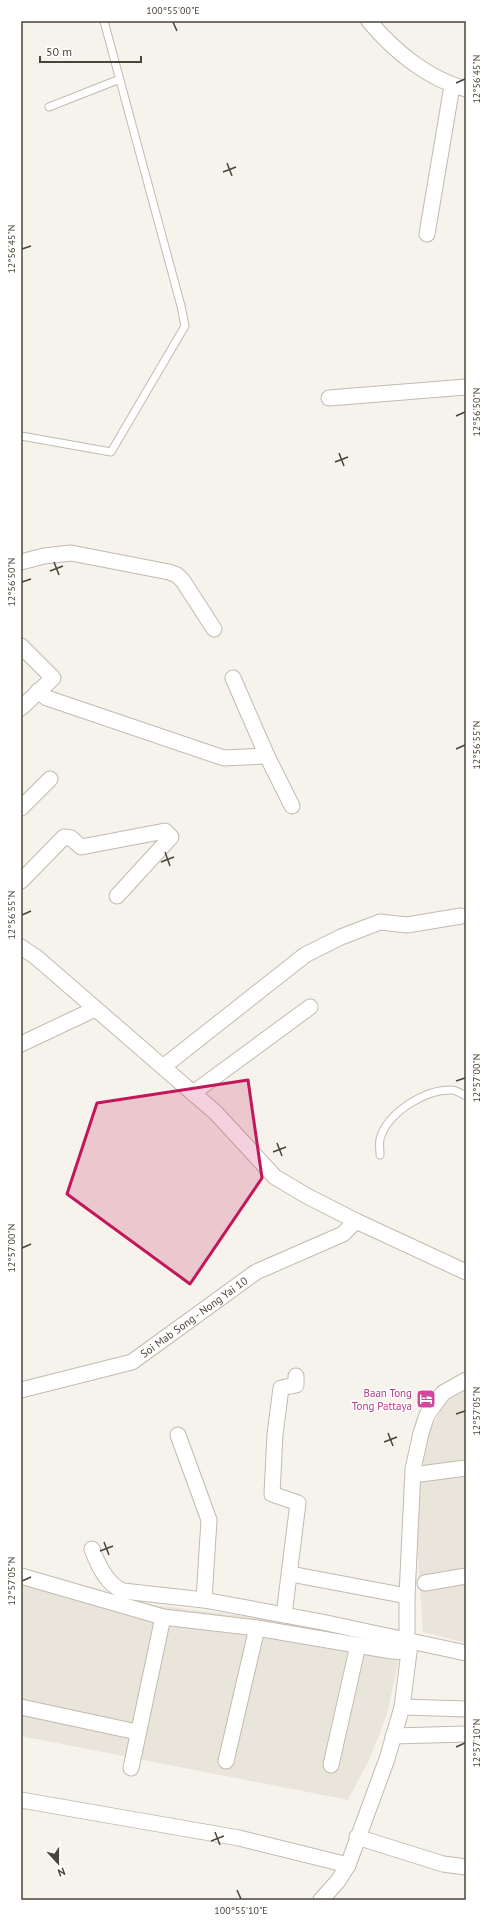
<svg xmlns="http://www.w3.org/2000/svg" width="487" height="1921" viewBox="0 0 487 1921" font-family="'PT Sans',sans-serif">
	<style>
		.residential { fill: #eae5da }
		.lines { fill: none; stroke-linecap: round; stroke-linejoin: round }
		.lane-casing { stroke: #c2bbae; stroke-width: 9 }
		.street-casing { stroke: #c2bbae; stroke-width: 17 }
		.lane { stroke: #fff; stroke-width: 7 }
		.street { stroke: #fff; stroke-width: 15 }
		.marked { fill: #c2185b; fill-opacity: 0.2; stroke: #c2185b; stroke-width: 3; stroke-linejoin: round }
		.ticks { fill: none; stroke: #4b4439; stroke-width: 1.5 }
		.labels { text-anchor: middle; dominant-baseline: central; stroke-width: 3; stroke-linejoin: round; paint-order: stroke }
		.street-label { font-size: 11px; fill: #4b4439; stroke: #fff }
		.hotel-label { font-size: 11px; fill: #b23c85; stroke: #fff; text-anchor: end }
		.neatline { fill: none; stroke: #4b4439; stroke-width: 1.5 }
		.ticks-label { font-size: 10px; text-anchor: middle; fill: #4b4439 }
	</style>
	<rect width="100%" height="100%" fill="#f6f3ec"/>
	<path class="residential" d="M 466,1390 L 466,1643 L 423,1632 L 416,1531 L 426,1438 L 445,1403 Z
		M 21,1570 L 122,1601 L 268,1619 L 398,1649 L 400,1653 L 388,1710 L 382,1728 L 369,1760 L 348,1800 L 21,1736 Z"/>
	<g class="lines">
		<defs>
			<path id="lane" d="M 49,107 L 120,79
				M 21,436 L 111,452 L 185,326 L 181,306 L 104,21
				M 380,1155 C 380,1150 379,1144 380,1139 C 387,1113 425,1089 452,1090 C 456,1090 462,1094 466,1096"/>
			<g id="street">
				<path d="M 369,21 C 394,51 428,79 466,89"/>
				<path d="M 427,234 L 452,86"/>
				<path d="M 329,398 L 466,387"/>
				<path d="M 21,562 L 44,556 L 71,553 L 169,572 L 177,575 L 183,581 L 214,629"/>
				<path d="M 21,646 L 53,678 L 21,708"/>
				<path d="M 233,678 L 267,756 L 292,806"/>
				<path d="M 38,691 L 47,698 L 224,758 L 267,756"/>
				<path d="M 21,808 L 50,779"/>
				<path d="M 21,881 L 64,837 L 71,838 L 81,847 L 165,831 L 171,837 L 117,896"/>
				<path d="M 21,947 L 36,957 L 216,1113 L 275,1177 L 307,1196 L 356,1221 L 466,1272"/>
				<path d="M 21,1044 L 95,1009"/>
				<path d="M 163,1067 L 305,955 L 341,937 L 380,922 L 407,925 L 461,916"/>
				<path d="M 193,1093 L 310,1007"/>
				<path id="s1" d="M 21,1390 L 132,1362 L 256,1272 L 343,1234 L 356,1221"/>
				<path d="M 178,1435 L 209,1520 L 204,1600"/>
				<path d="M 420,1474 L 466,1468"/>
				<path d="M 92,1549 C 98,1565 107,1585 123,1591 L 204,1600 L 322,1622 L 466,1653"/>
				<path d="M 296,1575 L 407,1596"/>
				<path d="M 21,1576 L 163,1617 L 257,1628 L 392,1651 L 409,1652"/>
				<path d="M 425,1583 L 466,1576"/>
				<path d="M 284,1615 L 298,1503 L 272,1494 L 275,1434 L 281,1388 L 296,1385 L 296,1376"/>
				<path d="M 21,1707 L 137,1732"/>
				<path d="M 402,1707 L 466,1709"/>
				<path d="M 393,1736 L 466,1734"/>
				<path d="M 226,1761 L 257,1628"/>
				<path d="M 331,1765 L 358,1645"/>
				<path d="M 131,1768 L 163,1617"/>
				<path d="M 21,1800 L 239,1838 L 348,1865"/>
				<path d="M 357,1837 L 443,1864 L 466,1867"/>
				<path d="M 321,1900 L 338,1881 L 348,1865 L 387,1759 L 402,1707 L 409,1652 L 407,1639 L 407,1596 L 413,1469 L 421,1433 L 427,1415 L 443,1393 L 466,1380"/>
			</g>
		</defs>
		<use href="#lane" class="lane-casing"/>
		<use href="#street" class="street-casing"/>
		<use href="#lane" class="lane"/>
		<use href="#street" class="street"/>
	</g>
	<path class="marked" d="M 248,1080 L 262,1178 L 190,1284 L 67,1194 L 97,1103 Z"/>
	<path class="ticks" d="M 173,22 L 177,31M 456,83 L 465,79M 227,163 L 232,176M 223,172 L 236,167M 22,249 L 31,246M 456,416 L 465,412M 339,453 L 344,466M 335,462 L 348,457M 54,562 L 59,575M 50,571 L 63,566M 22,582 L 31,579M 456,749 L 465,745M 165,852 L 170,866M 161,862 L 174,857M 22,915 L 31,911M 456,1081 L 465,1078M 277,1143 L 282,1156M 273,1152 L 286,1147M 22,1248 L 31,1244M 456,1414 L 465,1411M 388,1433 L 393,1446M 384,1442 L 397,1437M 104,1542 L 109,1555M 100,1551 L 113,1546M 22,1581 L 31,1577M 456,1747 L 465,1743M 215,1832 L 220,1845M 211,1841 L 224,1836M 237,1890 L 241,1899"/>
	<defs>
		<symbol id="hotel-square" viewBox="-11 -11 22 22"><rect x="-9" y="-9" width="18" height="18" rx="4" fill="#d1479c" stroke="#fff"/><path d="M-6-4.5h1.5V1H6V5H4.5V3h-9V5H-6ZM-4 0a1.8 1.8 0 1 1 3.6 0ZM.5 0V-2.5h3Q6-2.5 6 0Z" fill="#fff"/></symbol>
	</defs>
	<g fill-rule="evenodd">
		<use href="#hotel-square" x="415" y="1388" width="22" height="22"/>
	</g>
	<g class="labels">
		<g class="street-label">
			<text stroke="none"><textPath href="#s1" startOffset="191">Soi Mab Song - Nong Yai 10</textPath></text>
		</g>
		<g class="hotel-label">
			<text x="412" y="1393">Baan Tong<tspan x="412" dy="13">Tong Pattaya</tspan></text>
		</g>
	</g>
	<rect width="487" height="1921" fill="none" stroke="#ffffff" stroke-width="44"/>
	<g transform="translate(58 1863) rotate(159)" stroke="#ffffff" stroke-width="3" paint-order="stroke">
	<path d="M0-3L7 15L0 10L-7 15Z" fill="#4b4439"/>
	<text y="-6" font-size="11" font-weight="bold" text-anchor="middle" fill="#4b4439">N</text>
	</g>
	<path d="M40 56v6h101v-6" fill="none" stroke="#4b4439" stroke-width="2"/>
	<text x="46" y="56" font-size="12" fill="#4b4439" stroke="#ffffff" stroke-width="3" paint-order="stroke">50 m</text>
	<rect x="22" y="22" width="443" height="1877" class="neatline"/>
	<g class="ticks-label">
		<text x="173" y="14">100°55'00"E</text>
		<text transform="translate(476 79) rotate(-90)" y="4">12°56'45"N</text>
		<text transform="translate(11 249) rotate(-90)" y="4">12°56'45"N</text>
		<text transform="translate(476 412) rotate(-90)" y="4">12°56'50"N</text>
		<text transform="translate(11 582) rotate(-90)" y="4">12°56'50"N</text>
		<text transform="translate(476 745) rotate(-90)" y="4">12°56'55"N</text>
		<text transform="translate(11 915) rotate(-90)" y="4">12°56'55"N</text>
		<text transform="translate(476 1078) rotate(-90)" y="4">12°57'00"N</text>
		<text transform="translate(11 1248) rotate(-90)" y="4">12°57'00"N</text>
		<text transform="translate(476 1411) rotate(-90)" y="4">12°57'05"N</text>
		<text transform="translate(11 1581) rotate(-90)" y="4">12°57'05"N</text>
		<text transform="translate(476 1743) rotate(-90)" y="4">12°57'10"N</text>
		<text x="241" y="1914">100°55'10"E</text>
	</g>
</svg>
